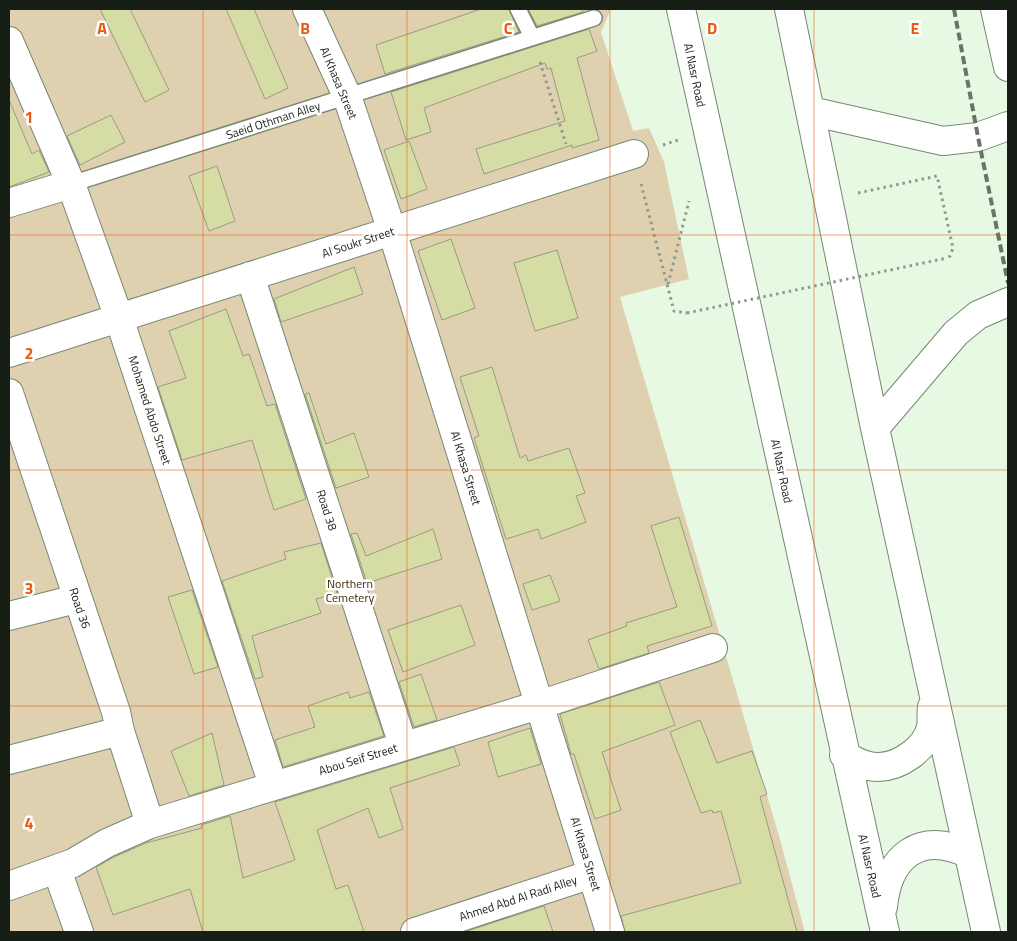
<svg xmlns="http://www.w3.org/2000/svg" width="1017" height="941" viewBox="0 0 1017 941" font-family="'Titillium Web',sans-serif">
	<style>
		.green { fill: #dfd0b0 }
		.building { fill: #d6dda4; stroke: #989b83 }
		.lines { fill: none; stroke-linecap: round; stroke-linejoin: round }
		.lane-casing { stroke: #778773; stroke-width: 18 }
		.street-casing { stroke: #778773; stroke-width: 30 }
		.highway-casing { stroke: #778773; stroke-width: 30 }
		.path { stroke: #8e9b8b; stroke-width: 3; stroke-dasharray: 2.5 4; stroke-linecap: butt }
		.lane { stroke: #fff; stroke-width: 15 }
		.street { stroke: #fff; stroke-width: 28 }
		.highway { stroke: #fff; stroke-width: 28 }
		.rail { stroke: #697467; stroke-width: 4; stroke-dasharray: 8 4; stroke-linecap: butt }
		.path-bridge { stroke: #8e9b8b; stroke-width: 3; stroke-dasharray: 2.5 4; stroke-linecap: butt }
		.grid { fill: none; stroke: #e8590c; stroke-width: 1; stroke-opacity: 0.55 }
		.labels { text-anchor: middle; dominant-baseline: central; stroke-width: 5; stroke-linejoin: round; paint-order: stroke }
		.street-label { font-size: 12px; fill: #171e16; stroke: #fff }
		.park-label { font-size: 12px; fill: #3a2900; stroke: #fff }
		.grid-label { font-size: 16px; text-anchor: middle; font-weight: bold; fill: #e8590c; stroke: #fff; stroke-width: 5; stroke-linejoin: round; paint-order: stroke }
	</style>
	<rect width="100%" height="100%" fill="#e7f9e3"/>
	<path class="green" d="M 9,9 L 611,9 L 601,32 L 633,131 L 649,128 L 664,162 L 689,279 L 620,297 L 779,836 L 805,932 L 9,932 Z"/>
	<path class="building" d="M 100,9 L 130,9 L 169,90 L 145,102 Z
		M 226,9 L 254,9 L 288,88 L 265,99 Z
		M 481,9 L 509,9 L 519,32 L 385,74 L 376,45 Z
		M 528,9 L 582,9 L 583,12 L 537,26 Z
		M 589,29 L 597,51 L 577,58 L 599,140 L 572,148 L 572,145 L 484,174 L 476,149 L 565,121 L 551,68 L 547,69 L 545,63 L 424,108 L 431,132 L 406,140 L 391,92 Z
		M 9,100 L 32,154 L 39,150 L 49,172 L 9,187 Z
		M 111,115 L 125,142 L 80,165 L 67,136 Z
		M 409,141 L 427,189 L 401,199 L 384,150 Z
		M 217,166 L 235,221 L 209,231 L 189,176 Z
		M 451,239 L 475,308 L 442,320 L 418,251 Z
		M 557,250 L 578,318 L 535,331 L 514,263 Z
		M 354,267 L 363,294 L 281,322 L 274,299 Z
		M 226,309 L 243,356 L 249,354 L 267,406 L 275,404 L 306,499 L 274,510 L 252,440 L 182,460 L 158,387 L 186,378 L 169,331 Z
		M 492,367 L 520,458 L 526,455 L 528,461 L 569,448 L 585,493 L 576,496 L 586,522 L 541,539 L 538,529 L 506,539 L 474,438 L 479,436 L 460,377 Z
		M 309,393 L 326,444 L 354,433 L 369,477 L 336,488 L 305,394 Z
		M 679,517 L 712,626 L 647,646 L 649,653 L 599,669 L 588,640 L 627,626 L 626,623 L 677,607 L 651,526 Z
		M 433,529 L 442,559 L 367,583 L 351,534 L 357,533 L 366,556 Z
		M 321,543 L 337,593 L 316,599 L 321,613 L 252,636 L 263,677 L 255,679 L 222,581 L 286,559 L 284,552 Z
		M 550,575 L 560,601 L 532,610 L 523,584 Z
		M 192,590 L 218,667 L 194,674 L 168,597 Z
		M 461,605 L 475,645 L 403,672 L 388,630 Z
		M 421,674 L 437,720 L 414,727 L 399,682 Z
		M 659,682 L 675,725 L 602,752 L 621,810 L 595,819 L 574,754 L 571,754 L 560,714 Z
		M 348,692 L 350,698 L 369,692 L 384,736 L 283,767 L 275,740 L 315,727 L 308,706 Z
		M 700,720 L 717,763 L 752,751 L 767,794 L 760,797 L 797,932 L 625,932 L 621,916 L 741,883 L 721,811 L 713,813 L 712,810 L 701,813 L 670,732 Z
		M 530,728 L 541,764 L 498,777 L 488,742 Z
		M 212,733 L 224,785 L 189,796 L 171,751 Z
		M 454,747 L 460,765 L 390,788 L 403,829 L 379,838 L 368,808 L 317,830 L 336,889 L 348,885 L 364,932 L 203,932 L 190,889 L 113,915 L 96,867 L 114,857 L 146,843 L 202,828 L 201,825 L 230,816 L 243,878 L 295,860 L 275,802 Z
		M 544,906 L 553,932 L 464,932 Z"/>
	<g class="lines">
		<defs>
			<path id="lane" d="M 518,9 L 532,37
				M 71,184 L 594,18"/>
			<path id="street" d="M 307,9 L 347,96 L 392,231 L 610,932
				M 995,9 L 1008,67
				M 9,41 L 71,184 L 119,318 L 273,785
				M 9,203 L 71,184
				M 250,276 L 403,745
				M 9,353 L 634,154
				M 9,393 L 116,712 L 120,731 L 150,824
				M 9,616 L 76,599
				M 9,760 L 120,731
				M 57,870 L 79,932
				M 9,886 L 73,863 L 107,843 L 150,824 L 539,705 L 713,648
				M 415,932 L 592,874"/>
			<path id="highway" d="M 681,9 L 885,932
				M 789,9 L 875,428 L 986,932
				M 810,111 L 943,141 L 978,137 L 1008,126
				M 875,428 L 956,333 L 978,315 L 1008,302
				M 844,755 C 855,761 865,767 878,767 C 899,767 926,749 931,727 C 932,721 931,713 932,707
				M 883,907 C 888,856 920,830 969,854"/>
		</defs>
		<use href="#lane" class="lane-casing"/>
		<use href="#street" class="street-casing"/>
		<use href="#highway" class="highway-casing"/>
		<path class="path" d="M 540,62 L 566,144
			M 663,145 L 678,140
			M 641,184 L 674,311 L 687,313
			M 858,193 L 937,176 L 953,248 L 950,256 L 947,258
			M 668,284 L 689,201"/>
		<use href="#lane" class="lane"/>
		<use href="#street" class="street"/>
		<use href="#highway" class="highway"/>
		<path class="rail" d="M 954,9 L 978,137 L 1008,283"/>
		<path class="path-bridge" d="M 687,313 L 947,258"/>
	</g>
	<path class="grid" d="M 203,9 L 203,932M 407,9 L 407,932M 610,9 L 610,932M 814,9 L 814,932M 9,235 L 1008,235M 9,470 L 1008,470M 9,706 L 1008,706"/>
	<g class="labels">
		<g class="street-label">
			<text transform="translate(695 75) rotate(78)">Al Nasr Road</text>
			<text transform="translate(339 83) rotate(67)">Al Khasa Street</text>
			<text transform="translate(273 120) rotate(-18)">Saeid Othman Alley</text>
			<text transform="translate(358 242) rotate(-18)">Al Soukr Street</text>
			<text transform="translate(150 410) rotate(72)">Mohamed Abdo Street</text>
			<text transform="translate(466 468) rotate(73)">Al Khasa Street</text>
			<text transform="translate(782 471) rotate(78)">Al Nasr Road</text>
			<text transform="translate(327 510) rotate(72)">Road 38</text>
			<text transform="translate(80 608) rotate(71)">Road 36</text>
			<text transform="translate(358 759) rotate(-17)">Abou Seif Street</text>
			<text transform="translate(586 854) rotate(73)">Al Khasa Street</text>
			<text transform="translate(870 866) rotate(77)">Al Nasr Road</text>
			<text transform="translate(518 898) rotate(-18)">Ahmed Abd Al Radi Alley</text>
		</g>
		<g class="park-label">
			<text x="350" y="583">Northern<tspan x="350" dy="14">Cemetery</tspan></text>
		</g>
	</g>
	<g class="grid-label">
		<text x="102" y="34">A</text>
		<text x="305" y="34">B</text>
		<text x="508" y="34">C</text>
		<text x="712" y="34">D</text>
		<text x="915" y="34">E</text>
		<text x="29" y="123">1</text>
		<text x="29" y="359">2</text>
		<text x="29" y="594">3</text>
		<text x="29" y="829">4</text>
	</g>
	<rect width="1017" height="941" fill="none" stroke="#171e16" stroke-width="20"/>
</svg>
